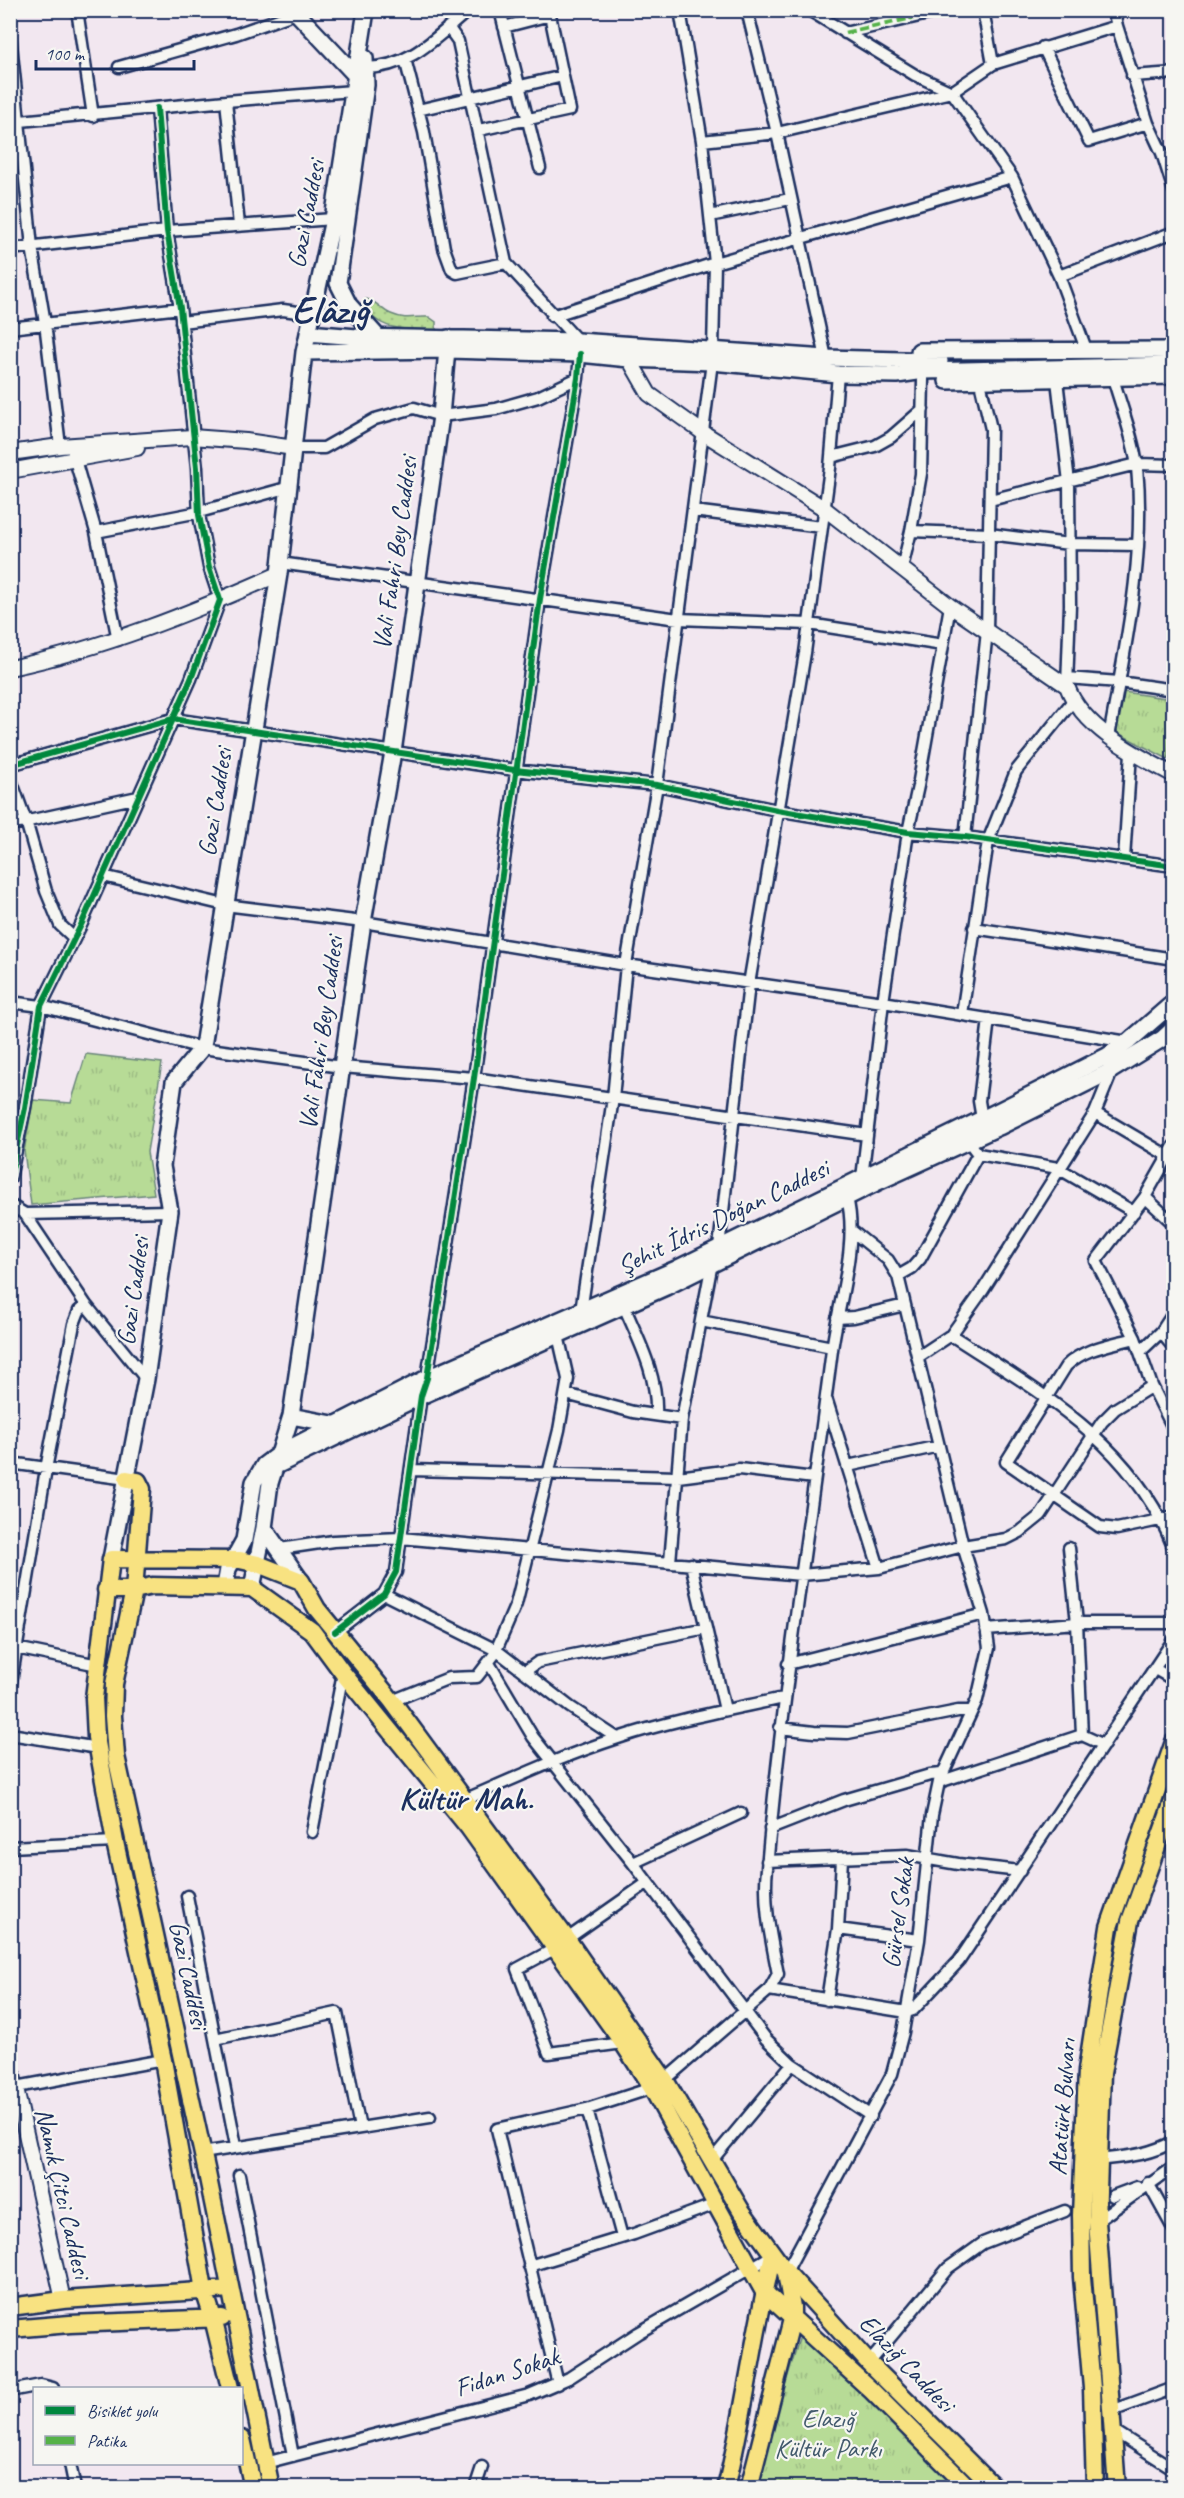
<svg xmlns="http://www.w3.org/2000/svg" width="1184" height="2498" viewBox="0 0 1184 2498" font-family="Caveat,sans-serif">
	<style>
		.grass { fill: url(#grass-dots); stroke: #69857a; stroke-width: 1.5 }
		.park { fill: url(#park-tufts); stroke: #69857a; stroke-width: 1.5 }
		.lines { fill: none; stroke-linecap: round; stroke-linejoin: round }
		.minor-casing { stroke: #1b2f5e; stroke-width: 15 }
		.tertiary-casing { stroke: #1b2f5e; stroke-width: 18 }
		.secondary-casing { stroke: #1b2f5e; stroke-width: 20 }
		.primary-casing { stroke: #1b2f5e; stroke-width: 21 }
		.minor { stroke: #f6f6f2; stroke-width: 10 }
		.tertiary { stroke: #f6f6f2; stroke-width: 14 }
		.secondary { stroke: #f6f6f2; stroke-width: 15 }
		.primary { stroke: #f8e281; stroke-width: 16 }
		.quiet { stroke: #55b248; stroke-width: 4.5; stroke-dasharray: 9 4.5; stroke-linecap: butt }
		.cycleway-casing { stroke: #f6f6f2; stroke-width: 10 }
		.cycleway { stroke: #00873e; stroke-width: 6 }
		.labels { text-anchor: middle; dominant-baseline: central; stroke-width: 4.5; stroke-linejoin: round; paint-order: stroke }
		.street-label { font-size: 26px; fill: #1b2f5e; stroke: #f6f6f2 }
		.park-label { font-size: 26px; fill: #425a6c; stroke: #f6f6f2 }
		.district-label { font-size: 32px; font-weight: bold; fill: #1b2f5e; stroke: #f6f6f2 }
		.town-label { font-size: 38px; font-weight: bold; fill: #1b2f5e; stroke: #f6f6f2 }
	</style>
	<defs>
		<pattern id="grass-dots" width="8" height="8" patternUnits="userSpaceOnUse" patternTransform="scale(1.5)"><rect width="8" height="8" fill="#b7db96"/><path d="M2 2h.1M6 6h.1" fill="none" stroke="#9dbc84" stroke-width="1.8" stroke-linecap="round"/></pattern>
		<pattern id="park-tufts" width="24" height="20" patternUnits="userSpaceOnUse" patternTransform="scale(1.5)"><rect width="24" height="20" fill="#b7db96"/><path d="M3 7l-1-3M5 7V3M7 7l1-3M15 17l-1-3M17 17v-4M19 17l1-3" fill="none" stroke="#9dbc84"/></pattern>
	</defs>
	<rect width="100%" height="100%" fill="#f2e7f0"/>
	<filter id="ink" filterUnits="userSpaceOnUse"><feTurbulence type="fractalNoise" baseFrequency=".0167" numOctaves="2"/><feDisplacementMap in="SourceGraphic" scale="12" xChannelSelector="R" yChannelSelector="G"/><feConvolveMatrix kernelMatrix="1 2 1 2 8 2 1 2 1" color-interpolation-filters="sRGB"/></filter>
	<g filter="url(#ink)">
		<path class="grass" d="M 366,299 C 376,300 382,311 391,314 C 407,321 415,316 429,317 L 436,322 L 436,330 C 411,330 376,332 364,305 Z"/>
		<path class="park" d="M 1123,692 L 1172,699 L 1168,759 L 1116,732 Z
			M 86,1054 L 162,1063 L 147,1152 L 154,1194 L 31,1205 L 24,1151 L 33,1100 L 71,1103 Z
			M 800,2336 L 910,2433 L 963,2488 L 757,2488 L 772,2428 Z"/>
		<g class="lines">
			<defs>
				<path id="minor" d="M 77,10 L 93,116
					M 500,10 L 540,168
					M 680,10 L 702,141 L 715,263 L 713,350
					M 747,10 L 777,133 L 826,358
					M 809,10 L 915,75 L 952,92 L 1012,177 L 1059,276 L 1086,349
					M 909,10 L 911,18 L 946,10
					M 983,10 L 993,64
					M 1117,26 L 1148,123 L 1162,153 L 1174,191
					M 448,27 L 458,41 L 506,263 L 578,341
					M 504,27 L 550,15
					M 845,33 L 911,18
					M 10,34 L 32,247 L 45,323 L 60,446
					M 1043,47 L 1089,141 L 1148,123
					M 405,59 L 424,132 L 444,248 L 452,270 L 457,273 L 506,263
					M 119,67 L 236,34 L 296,13
					M 366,68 C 411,67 436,37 469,10
					M 1132,76 L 1174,73
					M 226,101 L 239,225
					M 418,110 L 563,76
					M 10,122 L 226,101 L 353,91
					M 479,130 L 570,110 L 549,10
					M 702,141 L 777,133 L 952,92 L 993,64 L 1117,26 L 1113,10
					M 710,216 L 790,199
					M 10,249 L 167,231 L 333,219
					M 1059,276 L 1174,232
					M 552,316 L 715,263 L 1012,177
					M 181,322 L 283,310 L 312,314
					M 10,328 L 180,308
					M 1057,380 L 1069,482 L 1070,605 L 1067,686
					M 294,448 L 324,448 L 375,419 L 414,408 L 441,416 L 496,409 L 538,397 L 578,378
					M 73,453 L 96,532 L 118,640
					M 831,457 L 875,446 L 891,437 L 923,409
					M 990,500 L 1137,464 L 1174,465
					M 693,511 L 822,527
					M 911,531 L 989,534 L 1069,544 L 1138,545
					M 96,532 L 199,512 L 290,487
					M 280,563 L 678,619 L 809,624 L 943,645
					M 902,568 L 911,531 L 921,474 L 923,380
					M 1067,678 L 1119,682 L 1174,690
					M 1109,737 C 1125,648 1146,557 1137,467 C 1134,439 1121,406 1113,378
					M 10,765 L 173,719 L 515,770 L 657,785 L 777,810 L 908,832 L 965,837 L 1174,866
					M 10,777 L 26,821 L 46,891 L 60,925 L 74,938
					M 10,825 L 138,797
					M 965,837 L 987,631 L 991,429 L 980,382
					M 1124,859 L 1131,753
					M 103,876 L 225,905 L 363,922 L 626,965 L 883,1002 L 1128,1042
					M 974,928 L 1174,959
					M 10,1002 L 41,1006 L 202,1048 L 342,1067 L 474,1078 L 867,1135
					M 962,1014 L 988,841 L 1016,771 L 1072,702
					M 1095,1113 L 1168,1156
					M 982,1119 L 979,1101 L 989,1019
					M 969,1142 L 978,1154 L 1058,1168 L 1134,1212
					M 1174,1146 L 1145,1197 L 1096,1261 L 1135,1338 L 1152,1386 L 1174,1430
					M 10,1178 L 25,1108 L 41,1006 L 82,923 L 191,679 L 220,600 L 209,567 L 199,515 L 197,468 L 180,308 L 167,231 L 157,108
					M 862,1178 L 883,1002 L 908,832 L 918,786 L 950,606
					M 1145,1197 L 1174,1224
					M 10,1205 L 25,1214 L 86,1305 L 146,1379
					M 25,1214 L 170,1211
					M 719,1247 L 749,984 L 805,653 L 830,468 L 838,374
					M 898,1276 L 912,1268 L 920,1259 L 978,1154
					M 624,1306 C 639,1341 658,1376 656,1415
					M 581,1311 L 613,1098 L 626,965 L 657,785 L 712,362
					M 837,1318 L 854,1317 L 905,1305
					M 701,1321 L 832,1347
					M 1161,1332 L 1174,1348
					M 951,1335 C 1041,1393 1134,1444 1174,1549
					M 1135,1338 C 1110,1345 1084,1348 1066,1366 L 1006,1462 L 1100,1527 L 1117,1529 L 1174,1517
					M 1140,1352 L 1161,1332 L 1174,1312
					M 918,1357 L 951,1335 L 983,1290 L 1095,1113 L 1113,1069
					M 566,1394 L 633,1412 L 682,1419
					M 827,1401 L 879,1568
					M 10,1463 L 127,1479
					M 848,1466 L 939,1446
					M 411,1470 L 678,1477 L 739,1469 L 814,1478
					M 280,1549 L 333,1541 L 401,1538 L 801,1575 L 879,1568 L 963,1546 L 1006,1539 L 1020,1532 L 1041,1515 L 1102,1422 L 1115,1409 L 1152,1386
					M 670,1562 L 682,1419 L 712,1263
					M 691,1564 L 725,1710
					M 384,1594 L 496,1650 L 570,1707 L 617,1738
					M 986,1630 L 1077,1623 L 1174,1623
					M 335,1632 L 384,1594 L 396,1572 L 421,1396 L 427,1378 L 474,1078 L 540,599 L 578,378 L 580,354
					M 11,1647 L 98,1665
					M 489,1663 L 533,1737 L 633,1863 L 766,2039 L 792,2064 L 871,2116
					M 788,1664 L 984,1614
					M 1155,1669 L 1174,1680
					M 524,1672 L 538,1662 L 706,1628
					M 10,1688 L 46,1469 L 74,1324 L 79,1311 L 86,1305
					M 392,1701 L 449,1678 L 477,1677 L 494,1655 L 516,1604 L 559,1430 L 568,1379 L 558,1335
					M 780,1728 L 814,1732 L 848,1733 L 958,1711 L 971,1711
					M 10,1734 L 98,1748
					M 1082,1735 L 1104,1745
					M 939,1782 L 1082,1735 L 1077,1623 L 1069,1548
					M 464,1800 C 515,1778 565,1755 618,1738 C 672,1720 728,1710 783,1698
					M 770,1829 L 844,1800 L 930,1775 L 942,1774
					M 312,1832 L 343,1673
					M 10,1847 L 115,1842
					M 767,1861 L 907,1855 L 958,1864 L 1020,1871
					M 633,1863 L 741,1813
					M 187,1896 L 236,2146
					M 838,1929 L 919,1940
					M 567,1939 L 647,1883
					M 556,1948 L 517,1969 L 549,2053 L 623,2043
					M 769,1990 L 907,2012 L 913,2010 L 959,1961 L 1174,1639
					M 827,2000 L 838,1929 L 842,1859
					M 215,2039 L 337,2013 L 360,2128
					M 665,2080 L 769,1990 L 778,1974 C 771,1939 763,1904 767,1868 C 782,1694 810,1523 832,1350 C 838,1304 859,1243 847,1198
					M 11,2088 L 163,2060
					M 587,2109 L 622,2237
					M 202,2153 L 430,2117
					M 712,2160 L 792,2064
					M 1098,2160 C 1123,2157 1151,2155 1174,2141
					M 239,2175 L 293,2456
					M 1148,2183 L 1174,2230
					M 1113,2196 L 1137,2187
					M 1097,2221 L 1174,2167
					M 529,2266 L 634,2234 L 716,2204
					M 786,2272 L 892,2074 L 903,2032 L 919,1940 L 932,1815 L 939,1782 L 977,1700 L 989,1648 L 984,1614 L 963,1546 L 898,1276 L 888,1260 L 852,1231
					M 869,2363 L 948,2268 L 983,2243 L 1065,2211
					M 558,2384 L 497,2129 L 587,2109 L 652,2088
					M 10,2391 L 41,2385 L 53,2388
					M 1109,2412 L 1174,2388
					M 1111,2429 L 1174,2469
					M 265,2463 L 529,2395 L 569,2378 L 638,2333 L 773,2255
					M 70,2464 L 75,2488
					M 475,2488 L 482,2467"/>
				<path id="tertiary" d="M 629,359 L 649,394 L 702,432 L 825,509 L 950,606 L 1067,686 C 1082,728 1136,755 1174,775
					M 10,453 L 60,446 L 192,437 L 246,441 L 294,448
					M 10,471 L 137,448
					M 10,668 C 104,648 191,613 279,574
					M 10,2062 L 63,2300"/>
				<path id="secondary" d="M 294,10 L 360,80
					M 365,58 L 366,85 L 338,283 L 349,305 L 377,336
					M 308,333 L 357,337 L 578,341 L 826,358 L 940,361
					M 919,351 L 1174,350
					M 304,352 L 448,350 L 580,354 L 629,359 L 712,362 L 838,374 L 897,375 L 924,371 L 1174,365
					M 947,381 L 1174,376
					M 291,1416 L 333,1424
					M 274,1467 L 421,1396 L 666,1287 L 876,1183 L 999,1127 L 1107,1073 L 1162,1039 L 1174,1028
					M 264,1528 L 301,1581
					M 111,1559 L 146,1379 L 170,1211 L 162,1166 L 174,1082 L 202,1048 L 204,1040 L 279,574 L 304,352 L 333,219 L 365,17
					M 225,1586 L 228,1569 L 244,1540 L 254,1482 L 264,1465 L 280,1453 L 427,1378 L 676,1269 L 982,1119 L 1107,1056 L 1128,1042 L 1174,1002
					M 252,1588 L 264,1528 L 270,1483 L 291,1416 L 363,922 L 393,752 L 441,416 L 448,338"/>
				<path id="primary" d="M 127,1479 L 138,1481 L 142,1489 L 134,1590 L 114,1684 L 113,1716 L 116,1756 L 207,2173 L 271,2488
					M 106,1590 L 134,1590 L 152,1586 L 252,1588 L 312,1631 L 343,1673 L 469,1828 L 623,2043 L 652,2088 L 764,2292 L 872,2391 L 969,2488
					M 10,2307 L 63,2300 L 230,2289
					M 10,2329 L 70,2324 L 222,2318
					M 230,2388 L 213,2318 L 204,2290 L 163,2060 L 115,1842 L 96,1737 L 94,1698 L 111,1559 L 240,1560 L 258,1564 L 301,1581 L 317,1609 L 392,1701 L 567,1939 L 665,2080 L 741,2210 L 786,2272 L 869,2363 L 995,2488
					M 242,2439 L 253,2488
					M 726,2488 C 745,2410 754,2332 773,2255
					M 749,2488 L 792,2319 L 792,2307 L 786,2273
					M 1095,2488 L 1092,2388 L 1082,2277 L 1081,2215 L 1087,2070 L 1109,1927 L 1174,1742
					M 1117,2488 L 1097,2221 L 1102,2073 L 1130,1921 L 1174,1799"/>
			</defs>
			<use href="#minor" class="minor-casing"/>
			<use href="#tertiary" class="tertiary-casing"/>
			<use href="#secondary" class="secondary-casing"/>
			<use href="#primary" class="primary-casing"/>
			<use href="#minor" class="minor"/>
			<use href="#tertiary" class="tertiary"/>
			<use href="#secondary" class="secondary"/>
			<use href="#primary" class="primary"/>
			<path class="quiet" d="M 910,12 L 911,18 L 946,10
				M 845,33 L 911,18"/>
			<defs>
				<path id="cycleway" d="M 10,765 L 173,719 L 515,770 L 657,785 L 777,810 L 908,832 L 965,837 L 1174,866
					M 10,1178 L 25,1108 L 41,1006 L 82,923 L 191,679 L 220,600 L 209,567 L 199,515 L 197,468 L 180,308 L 167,231 L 157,108
					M 335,1632 L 384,1594 L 396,1572 L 421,1396 L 427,1378 L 474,1078 L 540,599 L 578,378 L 580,354"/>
			</defs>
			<use href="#cycleway" class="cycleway-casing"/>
			<use href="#cycleway" class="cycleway"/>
		</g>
	</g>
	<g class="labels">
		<g class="street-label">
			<text transform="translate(306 214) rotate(-79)">Gazi Caddesi</text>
			<text transform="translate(395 553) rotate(-82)">Vali Fahri Bey Caddesi</text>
			<text transform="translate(215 802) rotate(-81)">Gazi Caddesi</text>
			<text transform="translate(321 1033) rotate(-82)">Vali Fahri Bey Caddesi</text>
			<text transform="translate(723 1217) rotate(-26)">Şehit İdris Doğan Caddesi</text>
			<text transform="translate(133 1291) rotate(-82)">Gazi Caddesi</text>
			<text transform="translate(898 1913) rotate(-82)">Gürsel Sokak</text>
			<text transform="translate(189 1975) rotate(78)">Gazi Caddesi</text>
			<text transform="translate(1062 2107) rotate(-86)">Atatürk Bulvarı</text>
			<text transform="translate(63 2193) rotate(77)">Namık Çitci Caddesi</text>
			<text transform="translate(907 2363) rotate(46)">Elazığ Caddesi</text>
			<text transform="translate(507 2372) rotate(-18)">Fidan Sokak</text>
		</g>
		<g class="park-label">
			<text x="828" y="2418">Elazığ<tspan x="828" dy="30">Kültür Parkı</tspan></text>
		</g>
		<g class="district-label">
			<text x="466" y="1798">Kültür Mah.</text>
		</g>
		<g class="town-label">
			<text x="330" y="310">Elâzığ</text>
		</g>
	</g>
	<rect width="1184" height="2498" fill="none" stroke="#f6f6f2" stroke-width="36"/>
	<rect x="18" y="18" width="1148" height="2462" fill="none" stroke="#1b2f5e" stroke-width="2" filter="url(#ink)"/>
	<rect x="33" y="2387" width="210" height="78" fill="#f6f6f2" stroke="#9ea6b7" stroke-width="1.5"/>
	<rect x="45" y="2406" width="30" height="9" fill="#00873e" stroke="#9ea6b7" stroke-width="1.5"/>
	<text x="87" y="2417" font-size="18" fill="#1b2f5e">Bisiklet yolu</text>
	<rect x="45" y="2436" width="30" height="9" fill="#55b248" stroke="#9ea6b7" stroke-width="1.5"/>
	<text x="87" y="2447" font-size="18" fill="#1b2f5e">Patika</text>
	<path d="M36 60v9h158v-9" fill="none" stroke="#1b2f5e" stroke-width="3"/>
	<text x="45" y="60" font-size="18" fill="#1b2f5e" stroke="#f6f6f2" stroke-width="4.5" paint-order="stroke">100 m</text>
</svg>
